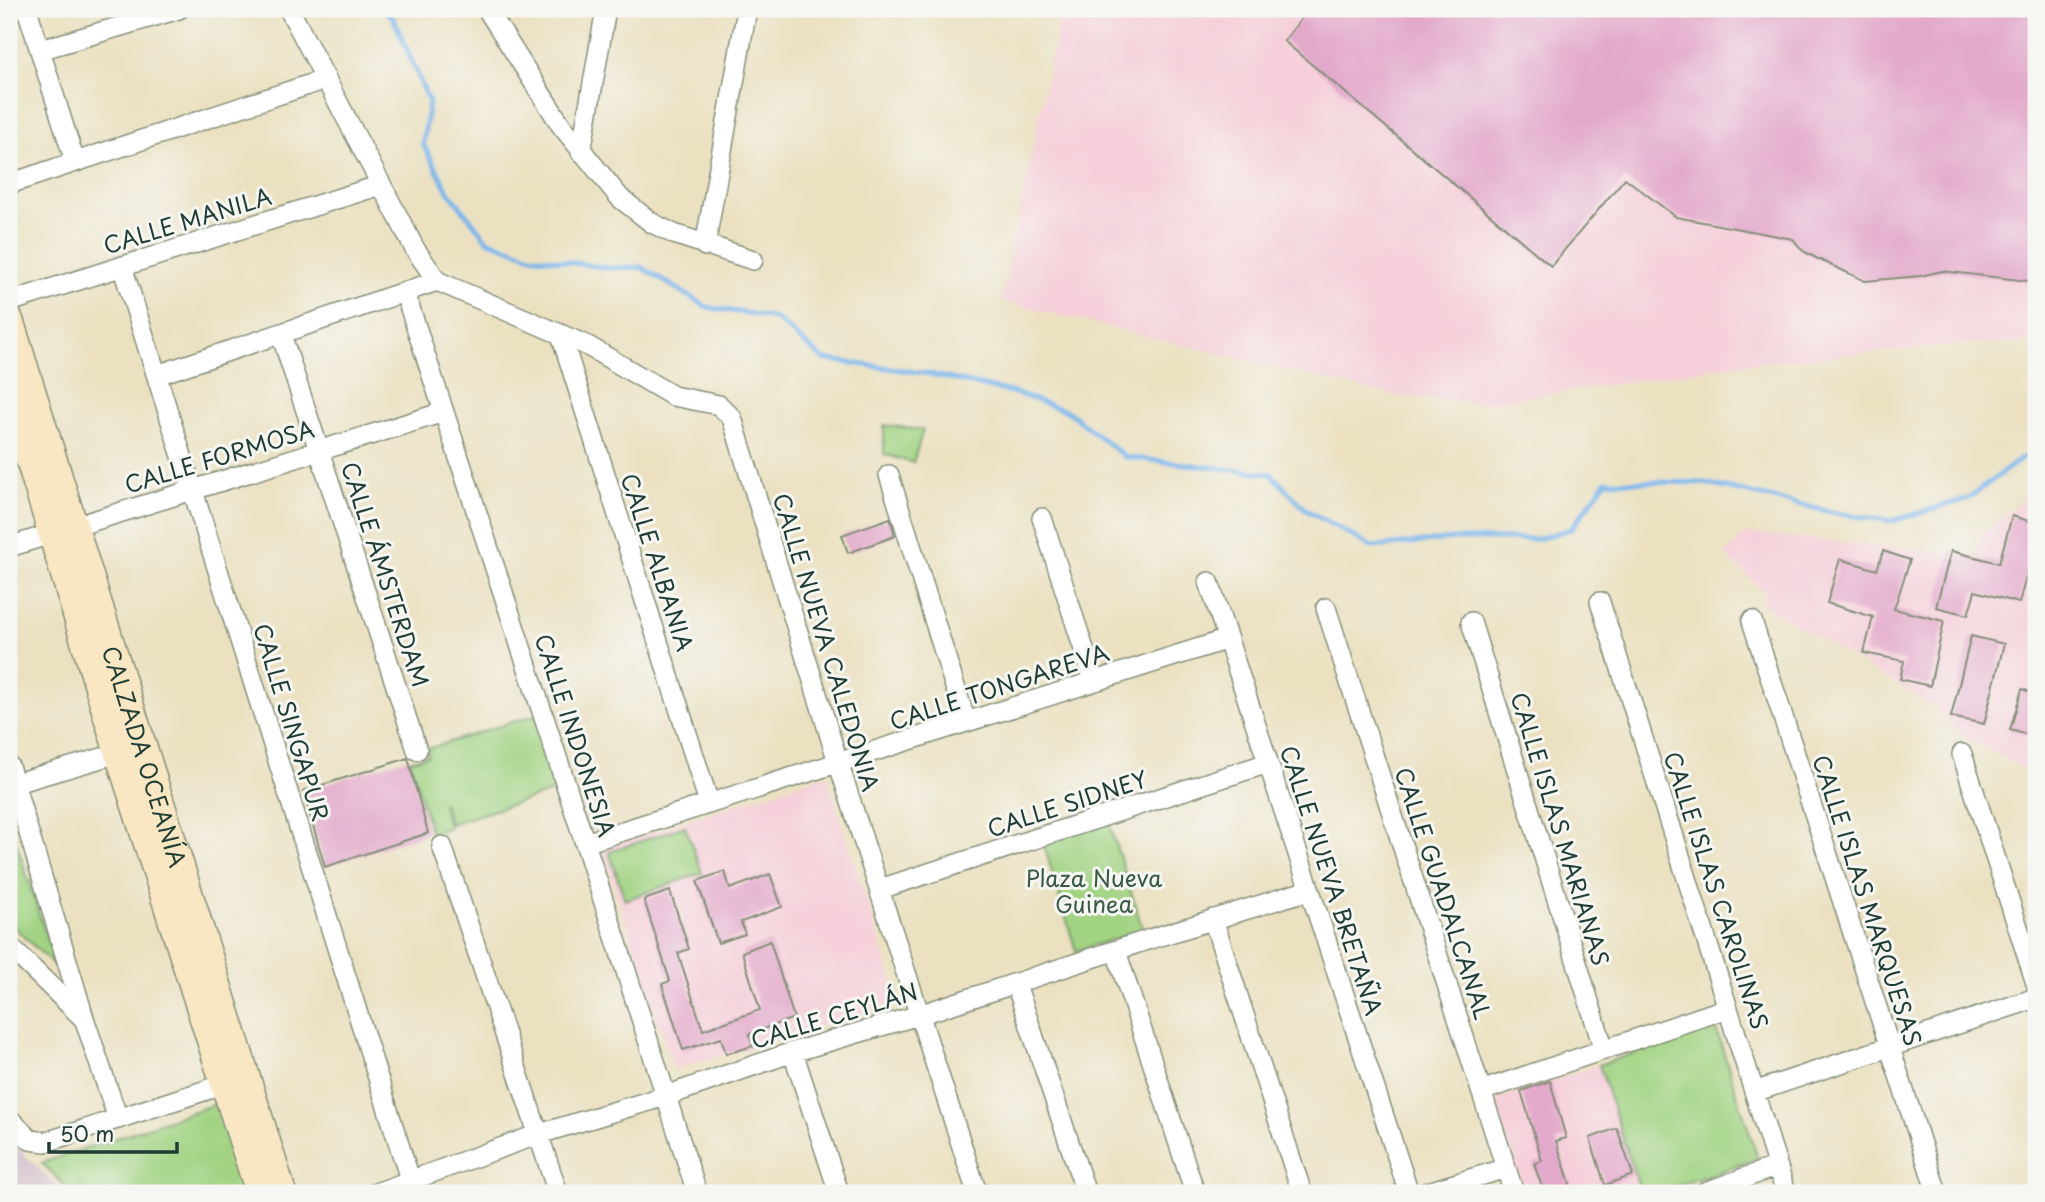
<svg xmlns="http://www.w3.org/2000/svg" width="2045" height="1202" viewBox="0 0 2045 1202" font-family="'Playpen Sans',sans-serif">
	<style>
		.built { fill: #f5cfd9 }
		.industrial { fill: #d1bdcb }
		.green { fill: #a1d382; stroke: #60885b; stroke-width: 2 }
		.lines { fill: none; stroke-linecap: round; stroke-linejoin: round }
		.stream { stroke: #7ab5eb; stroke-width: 5 }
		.building { fill: #e3a9cb }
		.street-casing { stroke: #858f7a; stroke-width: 22 }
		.secondary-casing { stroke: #858f7a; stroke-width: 31 }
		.street { stroke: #fff; stroke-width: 19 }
		.secondary { stroke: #f9e7c3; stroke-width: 28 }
		.labels { text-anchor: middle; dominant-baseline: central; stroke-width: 6; stroke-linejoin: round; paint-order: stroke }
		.street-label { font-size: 23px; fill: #1f3d34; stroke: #f6f6f2 }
		.park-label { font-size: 23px; fill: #395b44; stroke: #f6f6f2 }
	</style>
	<rect width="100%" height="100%" fill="#f6f6f2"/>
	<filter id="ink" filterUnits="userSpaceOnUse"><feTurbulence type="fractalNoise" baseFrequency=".0143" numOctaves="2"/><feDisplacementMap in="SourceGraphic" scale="14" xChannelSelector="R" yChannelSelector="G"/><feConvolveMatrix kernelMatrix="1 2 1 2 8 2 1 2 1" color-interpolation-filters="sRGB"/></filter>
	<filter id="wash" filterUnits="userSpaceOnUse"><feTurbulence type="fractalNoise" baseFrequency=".00686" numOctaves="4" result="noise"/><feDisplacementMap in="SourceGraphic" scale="28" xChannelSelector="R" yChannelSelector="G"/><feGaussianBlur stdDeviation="1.57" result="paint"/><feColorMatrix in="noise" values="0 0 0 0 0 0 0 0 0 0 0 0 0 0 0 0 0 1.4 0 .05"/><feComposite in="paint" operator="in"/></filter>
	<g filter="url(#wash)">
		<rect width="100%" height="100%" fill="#ebe1c1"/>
		<path class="built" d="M 1061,9 L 2036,9 L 2036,342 L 1965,344 L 1733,365 L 1617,384 L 1485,403 L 1391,395 L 1001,301 Z
			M 2036,488 L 2036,776 L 1959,733 L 1936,708 L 1763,605 L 1765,593 L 1725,554 L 1747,533 L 1976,555 L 1981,536 Z
			M 826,775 L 899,1002 L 674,1069 L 602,849 Z
			M 1599,1065 L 1641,1193 L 1525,1193 L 1494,1100 Z"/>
		<path class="industrial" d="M 9,1139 L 63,1193 L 9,1193 Z"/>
		<path class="green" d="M 884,425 L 923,430 L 913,463 L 884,454 Z
			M 535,715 L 558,790 L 450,824 L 443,802 L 442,802 L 449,828 L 431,833 L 410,761 L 428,755 L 427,749 Z
			M 9,820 L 56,967 L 9,922 Z
			M 1108,820 L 1143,930 L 1076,951 L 1043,842 Z
			M 685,826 L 702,873 L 625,900 L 609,852 Z
			M 1715,1026 L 1758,1159 L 1655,1193 L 1641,1193 L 1599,1065 Z
			M 224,1101 L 255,1193 L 72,1193 L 42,1163 Z"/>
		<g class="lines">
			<path class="stream" d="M 381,9 L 393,17 L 429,102 L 423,144 L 448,191 L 487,240 L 531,256 L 607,268 L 641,267 L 707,307 L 775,318 L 823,359 L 930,374 L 1015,393 L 1067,411 L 1125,457 L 1271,474 L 1306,510 L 1372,547 L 1453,539 L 1537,539 L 1571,529 L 1606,481 L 1704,483 L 1841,514 L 1892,521 L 1967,499 L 2036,448"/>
		</g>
		<g id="blocks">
			<path class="building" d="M 1309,9 L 2036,9 L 2036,282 L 1942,271 L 1920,276 L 1865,281 L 1816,258 L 1803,251 L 1793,239 L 1676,217 L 1625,178 L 1551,266 L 1284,41 Z
				M 2012,516 L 2036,523 L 2036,540 L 2019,603 L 1975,591 L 1968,615 L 1936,607 L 1951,551 L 1999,563 Z
				M 890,518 L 895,536 L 848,553 L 842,535 Z
				M 1883,551 L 1910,560 L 1894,609 L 1944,621 L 1930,686 L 1900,679 L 1904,661 L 1864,653 L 1873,617 L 1827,603 L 1840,559 L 1877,570 Z
				M 1971,636 L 2004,644 L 1984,724 L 1951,717 Z
				M 2022,689 L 2036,694 L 2036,737 L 2010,730 Z
				M 408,758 L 428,833 L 325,867 L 303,791 Z
				M 725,871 L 730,889 L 770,874 L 782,907 L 741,922 L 745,934 L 718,943 L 697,881 Z
				M 670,891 L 689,949 L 678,953 L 703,1030 L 760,1010 L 742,952 L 770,941 L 794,1018 L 749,1034 L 753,1046 L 726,1054 L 721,1038 L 683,1050 L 662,984 L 670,981 L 644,900 Z
				M 1550,1081 L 1566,1138 L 1556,1141 L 1571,1186 L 1550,1193 L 1544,1193 L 1534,1164 L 1542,1161 L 1521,1091 Z
				M 1617,1128 L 1633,1175 L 1605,1185 L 1590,1138 Z"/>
		</g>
	</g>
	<g filter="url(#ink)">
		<use href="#blocks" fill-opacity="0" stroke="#858f7a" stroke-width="2"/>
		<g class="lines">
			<defs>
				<path id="street" d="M 27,9 L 75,162
					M 289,9 L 415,249 L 437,281
					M 487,9 L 561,125 L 620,198 L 652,223 L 674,234 L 753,260
					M 40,50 L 179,9
					M 581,152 L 606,9
					M 9,184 L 326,79
					M 705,246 L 747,9
					M 122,266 L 414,1192
					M 437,281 L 588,346 L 673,396 L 719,405 L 732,418 L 838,762 L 977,1193
					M 405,293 L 585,843 L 697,1193
					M 9,302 L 381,185
					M 281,334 L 417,750
					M 561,335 L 709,803
					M 157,375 L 437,281
					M 889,475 L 966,722
					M 1042,518 L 1094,681
					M 9,547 L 444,412
					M 1209,582 L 1409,1193
					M 1600,602 L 1786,1193
					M 1326,608 L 1514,1193
					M 1752,621 L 1937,1193
					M 1471,622 L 1604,1050
					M 1962,754 L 2036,983
					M 9,766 L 84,1018 L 118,1119
					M 9,785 L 129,750
					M 585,843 L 1228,639
					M 442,846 L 558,1193
					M 880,889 L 1268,763
					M 1213,919 L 1302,1193
					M 9,946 L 83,1018
					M 1116,951 L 1195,1193
					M 1016,984 L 1086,1193
					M 793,1052 L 839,1193
					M 1481,1091 L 1728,1008
					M 1754,1092 L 2036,998
					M 9,1118 L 30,1140 L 46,1142 L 225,1084
					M 376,1193 L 539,1134 L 666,1096 L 793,1052 L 919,1015 L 1147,940 L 1309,890
					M 1425,1193 L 1506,1168
					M 1703,1193 L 1777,1166"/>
				<g id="secondary">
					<path id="s1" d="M 9,320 L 282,1193"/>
					<path d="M 9,390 L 119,753 L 260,1193"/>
				</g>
			</defs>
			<use href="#street" class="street-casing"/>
			<use href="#secondary" class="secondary-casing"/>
			<use href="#street" class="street"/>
			<use href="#secondary" class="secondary"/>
		</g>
	</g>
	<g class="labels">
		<g class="street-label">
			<text transform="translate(187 220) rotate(-17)">CALLE MANILA</text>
			<text transform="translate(219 456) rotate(-17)">CALLE FORMOSA</text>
			<text transform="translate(658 562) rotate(72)">CALLE ALBANIA</text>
			<text transform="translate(386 574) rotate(72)">CALLE ÁMSTERDAM</text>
			<text transform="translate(827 642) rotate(73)">CALLE NUEVA CALEDONIA</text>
			<text transform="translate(999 686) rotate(-18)">CALLE TONGAREVA</text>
			<text transform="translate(292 722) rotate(73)">CALLE SINGAPUR</text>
			<text transform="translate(576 735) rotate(72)">CALLE INDONESIA</text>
			<text stroke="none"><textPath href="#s1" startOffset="457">CALZADA OCEANÍA</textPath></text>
			<text transform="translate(1067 803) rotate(-18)">CALLE SIDNEY</text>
			<text transform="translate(1561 829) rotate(73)">CALLE ISLAS MARIANAS</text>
			<text transform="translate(1332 880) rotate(72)">CALLE NUEVA BRETAÑA</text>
			<text transform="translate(1717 890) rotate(72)">CALLE ISLAS CAROLINAS</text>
			<text transform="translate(1444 893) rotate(72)">CALLE GUADALCANAL</text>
			<text transform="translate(1868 900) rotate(72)">CALLE ISLAS MARQUESAS</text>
			<text transform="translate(834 1015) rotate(-17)">CALLE CEYLÁN</text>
		</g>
		<g class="park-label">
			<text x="1094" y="877">Plaza Nueva<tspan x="1094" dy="26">Guinea</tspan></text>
		</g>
	</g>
	<rect width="2045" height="1202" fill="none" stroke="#f6f6f2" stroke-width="35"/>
	<path d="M49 1142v10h128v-10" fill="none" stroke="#1f3d34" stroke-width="3.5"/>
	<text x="60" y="1142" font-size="21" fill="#1f3d34" stroke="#f6f6f2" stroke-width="5" paint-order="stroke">50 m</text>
</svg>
